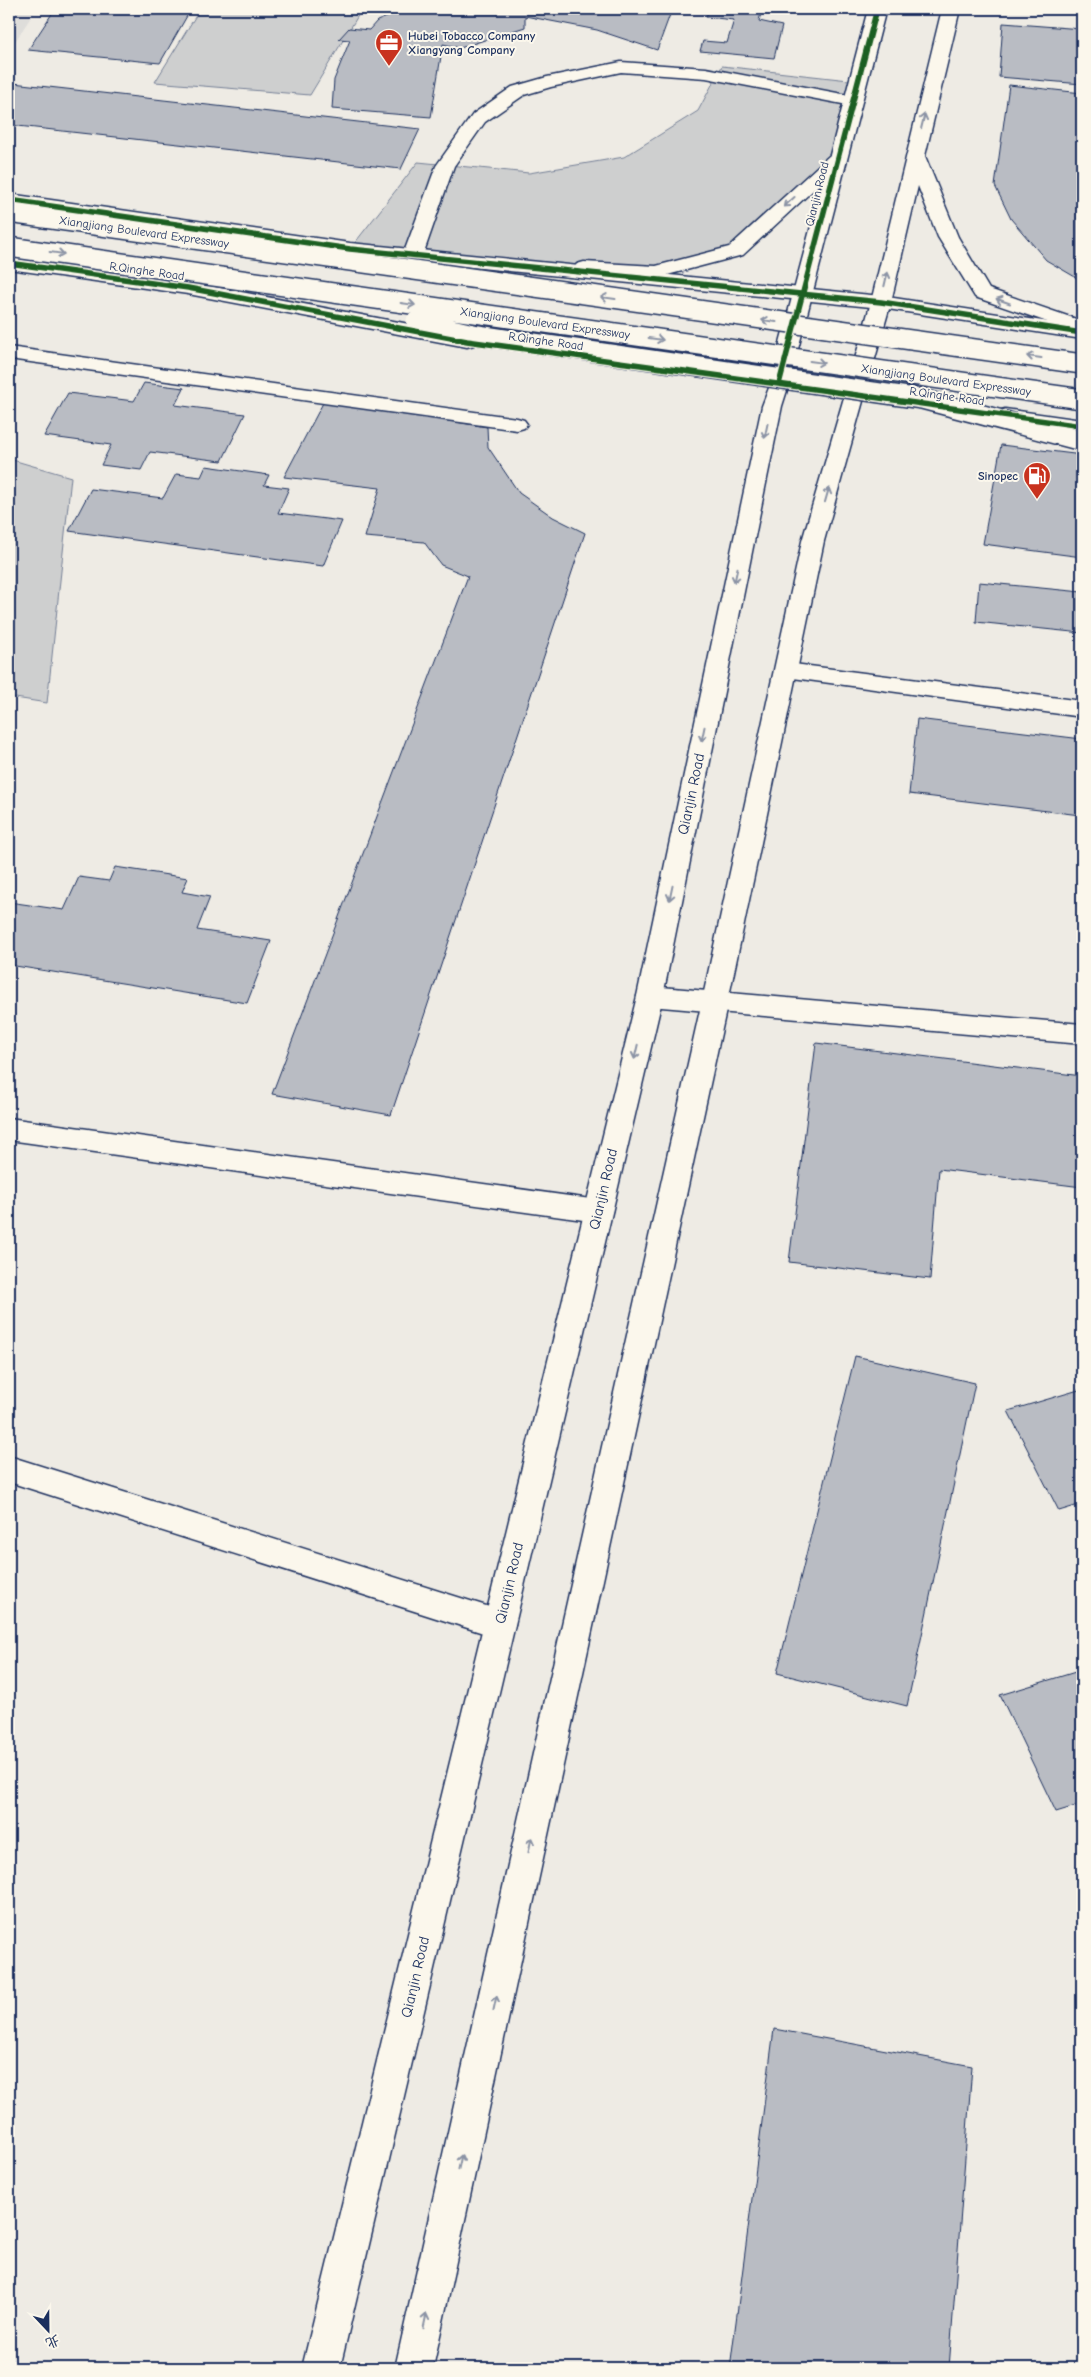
<svg xmlns="http://www.w3.org/2000/svg" width="1091" height="2377" viewBox="0 0 1091 2377" font-family="'Comic Neue','LXGW WenKai TC',sans-serif">
	<style>
		.built { fill: #deddda }
		.green { fill: #cecfcf; stroke: #747f96 }
		.building { fill: #b9bcc3; stroke: #1b2f5e }
		.lines { fill: none; stroke-linecap: round; stroke-linejoin: round }
		.service-casing { stroke: #1b2f5e; stroke-width: 3 }
		.minor-casing { stroke: #1b2f5e; stroke-width: 3 }
		.tertiary-casing { stroke: #1b2f5e; stroke-width: 3 }
		.secondary-casing { stroke: #1b2f5e; stroke-width: 3 }
		.primary-casing { stroke: #1b2f5e; stroke-width: 3 }
		.service { fill: #fbf7ec; fill-rule: evenodd }
		.minor { fill: #fbf7ec; fill-rule: evenodd }
		.tertiary { fill: #fbf7ec; fill-rule: evenodd }
		.secondary { fill: #fbf7ec; fill-rule: evenodd }
		.primary { fill: #fbf7ec; fill-rule: evenodd }
		.trunk-bridge-casing { stroke: #1b2f5e; stroke-width: 22; stroke-linecap: butt }
		.trunk-bridge { stroke: #fbf7ec; stroke-width: 19 }
		.cycleway-casing { stroke: #fbf7ec; stroke-width: 8 }
		.cycleway { stroke: #1b5e20; stroke-width: 5.5 }
		.oneway { stroke: #8b93a5 }
		.labels { text-anchor: middle; dominant-baseline: central; stroke-width: 4; stroke-linejoin: round; paint-order: stroke }
		.far-poi-label { font-size: 12px; font-weight: bold; fill: #1b2f5e; stroke: #fbf7ec; text-anchor: start }
		.far-street-label { font-size: 12px; fill: #1b2f5e; stroke: #fbf7ec }
		.street-label { font-size: 15px; fill: #1b2f5e; stroke: #fbf7ec }
	</style>
	<rect width="100%" height="100%" fill="#eeebe4"/>
	<filter id="ink" filterUnits="userSpaceOnUse"><feTurbulence type="fractalNoise" baseFrequency=".02" numOctaves="2"/><feDisplacementMap in="SourceGraphic" scale="10" xChannelSelector="R" yChannelSelector="G"/><feConvolveMatrix kernelMatrix="1 2 1 2 8 2 1 2 1" color-interpolation-filters="sRGB"/></filter>
	<g filter="url(#ink)">
		<path class="built" d="M 9,9 L 36,9 L 9,51 Z"/>
		<path class="green" d="M 200,9 L 362,9 L 310,95 L 155,82 Z
			M 722,66 L 858,81 L 838,157 L 736,251 L 656,272 L 350,249 L 418,162 L 529,173 L 624,157 L 698,111 Z
			M 9,459 L 71,477 L 47,703 L 9,697 Z"/>
		<path class="building" d="M 55,9 L 191,9 L 160,63 L 28,50 Z
			M 394,9 L 672,9 L 657,50 L 597,30 L 525,16 L 525,27 L 460,48 L 443,44 L 431,117 L 332,109 L 334,80 L 350,40 L 339,39 L 349,28 L 369,30 L 377,21 L 399,12 Z
			M 709,9 L 762,9 L 759,21 L 782,26 L 774,58 L 700,51 L 703,41 L 727,43 L 734,20 L 706,17 Z
			M 1003,23 L 1082,29 L 1082,84 L 999,77 Z
			M 13,83 L 420,129 L 401,169 L 9,125 L 9,89 Z
			M 1009,85 L 1082,93 L 1082,281 L 1046,260 L 1011,219 L 995,186 Z
			M 144,383 L 184,388 L 175,405 L 245,414 L 222,461 L 150,452 L 141,470 L 101,465 L 111,445 L 44,436 L 68,393 L 134,401 Z
			M 324,401 L 487,427 L 488,447 L 519,493 L 553,517 L 585,533 L 391,1115 L 272,1094 L 468,576 L 441,565 L 424,542 L 365,537 L 380,488 L 284,477 Z
			M 1001,445 L 1082,455 L 1082,557 L 983,544 Z
			M 206,466 L 269,475 L 264,485 L 289,488 L 278,513 L 342,521 L 323,566 L 69,531 L 91,489 L 163,498 L 176,474 L 201,477 Z
			M 979,582 L 1082,592 L 1082,633 L 976,622 Z
			M 917,719 L 1082,739 L 1080,815 L 909,794 Z
			M 115,867 L 188,878 L 182,892 L 210,897 L 197,930 L 271,941 L 247,1003 L 9,965 L 9,902 L 64,910 L 79,877 L 109,881 Z
			M 816,1043 L 1082,1076 L 1082,1187 L 939,1169 L 930,1279 L 789,1262 Z
			M 855,1356 L 975,1383 L 907,1706 L 777,1673 Z
			M 1082,1389 L 1082,1504 L 1059,1511 L 1008,1411 Z
			M 1082,1670 L 1082,1804 L 1056,1812 L 1000,1695 Z
			M 774,2029 L 972,2066 L 949,2368 L 730,2368 Z"/>
		<g class="lines">
			<defs>
				<path id="service" d="M 621,62 L 706,68 L 853,96 L 859,97 L 862,101 L 859,105 L 853,106 L 706,78 L 621,72 L 551,87 L 524,95 L 485,122 L 454,166 L 423,255 L 420,259 L 406,259 L 403,255 L 436,166 L 473,114 L 512,87 L 547,77 Z
					M 9,347 L 517,418 L 524,420 L 527,424 L 524,428 L 517,430 L 9,359 Z
					M 786,663 L 1082,701 L 1082,717 L 778,676 L 775,671 L 778,666 Z
					M 9,1118 L 598,1200 L 608,1203 L 612,1211 L 608,1219 L 598,1222 L 9,1140 Z
					M 9,1456 L 499,1610 L 510,1614 L 515,1624 L 510,1634 L 499,1638 L 9,1482 Z"/>
				<path id="minor" d="M 650,986 L 1082,1024 L 1082,1044 L 650,1006 L 641,1003 L 637,996 L 641,989 Z"/>
				<path id="tertiary" d="M 779,378 L 786,380 L 789,384 L 782,406 L 757,527 L 663,996 L 340,2368 L 302,2368 L 637,996 L 762,406 L 772,380 Z
					M 855,388 L 862,390 L 865,394 L 824,541 L 728,1001 L 433,2368 L 395,2368 L 702,1001 L 802,541 L 845,394 L 848,390 Z"/>
				<path id="secondary" d="M 868,9 L 886,9 L 789,384 L 786,388 L 779,390 L 772,388 L 769,384 L 823,181 L 743,255 L 656,278 L 577,272 L 574,268 L 577,264 L 584,262 L 656,266 L 729,247 L 830,155 Z
					M 942,9 L 960,9 L 925,156 L 958,237 L 989,289 L 1082,321 L 1082,334 L 975,297 L 938,237 L 918,186 L 891,302 L 865,394 L 862,398 L 855,400 L 848,398 L 845,394 L 871,302 Z"/>
				<path id="primary" d="M 9,194 L 350,243 L 881,296 L 1082,327 L 1082,339 L 881,308 L 350,255 L 9,206 Z
					M 9,257 L 188,282 L 467,335 L 474,337 L 477,341 L 474,345 L 467,347 L 188,294 L 9,269 Z
					M 1005,409 L 1082,420 L 1082,432 L 998,419 L 995,415 L 998,411 Z"/>
			</defs>
			<use href="#service" class="service-casing"/>
			<use href="#minor" class="minor-casing"/>
			<use href="#tertiary" class="tertiary-casing"/>
			<use href="#secondary" class="secondary-casing"/>
			<use href="#primary" class="primary-casing"/>
			<use href="#service" class="service"/>
			<use href="#minor" class="minor"/>
			<use href="#tertiary" class="tertiary"/>
			<use href="#secondary" class="secondary"/>
			<use href="#primary" class="primary"/>
			<defs>
				<path id="trunk-bridge" d="M 9,213 L 1082,364
					M 9,247 L 1082,399
					M 416,321 L 478,335 L 922,399 L 1082,441"/>
			</defs>
			<use href="#trunk-bridge" class="trunk-bridge-casing"/>
			<use href="#trunk-bridge" class="trunk-bridge"/>
			<defs>
				<path id="cycleway" d="M 9,200 L 350,249 L 881,302 L 1082,333
					M 9,263 L 188,288 L 467,341 L 1082,426
					M 779,384 L 877,9"/>
			</defs>
			<use href="#cycleway" class="cycleway-casing"/>
			<use href="#cycleway" class="cycleway"/>
		</g>
		<defs><path id="oneway-shaft" d="M-6 0H5M1.5-3L5.5 0L1.5 3" fill="none" stroke-width="1.6" stroke-linecap="round" stroke-linejoin="round" transform="scale(1.25)"/></defs>
		<g class="oneway">
			<use href="#oneway-shaft" transform="translate(923 121) rotate(-76)"/>
			<use href="#oneway-shaft" transform="translate(789 202) rotate(138)"/>
			<use href="#oneway-shaft" transform="translate(57 253) rotate(8)"/>
			<use href="#oneway-shaft" transform="translate(886 279) rotate(-77)"/>
			<use href="#oneway-shaft" transform="translate(608 298) rotate(-172)"/>
			<use href="#oneway-shaft" transform="translate(1003 301) rotate(-161)"/>
			<use href="#oneway-shaft" transform="translate(408 304) rotate(8)"/>
			<use href="#oneway-shaft" transform="translate(769 321) rotate(-172)"/>
			<use href="#oneway-shaft" transform="translate(656 339) rotate(8)"/>
			<use href="#oneway-shaft" transform="translate(1034 357) rotate(-172)"/>
			<use href="#oneway-shaft" transform="translate(817 362) rotate(8)"/>
			<use href="#oneway-shaft" transform="translate(766 431) rotate(102)"/>
			<use href="#oneway-shaft" transform="translate(827 495) rotate(-74)"/>
			<use href="#oneway-shaft" transform="translate(736 575) rotate(102)"/>
			<use href="#oneway-shaft" transform="translate(703 734) rotate(102)"/>
			<use href="#oneway-shaft" transform="translate(671 893) rotate(102)"/>
			<use href="#oneway-shaft" transform="translate(636 1052) rotate(103)"/>
			<use href="#oneway-shaft" transform="translate(530 1845) rotate(-78)"/>
			<use href="#oneway-shaft" transform="translate(495 2003) rotate(-78)"/>
			<use href="#oneway-shaft" transform="translate(460 2162) rotate(-78)"/>
			<use href="#oneway-shaft" transform="translate(425 2321) rotate(-78)"/>
		</g>
	</g>
	<defs>
		<symbol id="office-pin" viewBox="-11 -11 22 30"><path d="M0 17L-7.5 6A9.5 9.5 0 1 1 7.5 6Z" fill="#c8321e" stroke="#fbf7ec"/><path d="M-6-3h4V-5.5h4V-3h4V5H-6ZM-1-4.5V-3h2v-1.5ZM-6 0V1H6V0Z" fill="#fff"/></symbol>
		<symbol id="fuel-pin" viewBox="-11 -11 22 30"><path d="M0 17L-7.5 6A9.5 9.5 0 1 1 7.5 6Z" fill="#c8321e" stroke="#fbf7ec"/><path d="M-5.5-6h7V0h2V4h1.3V-2.5L3-4.5l.8-.8L6-3V5H2.5V1h-1V6h-7ZM-4.2-4.7v3.2H.2V-4.7Z" fill="#fff"/></symbol>
	</defs>
	<g fill-rule="evenodd">
		<use href="#office-pin" x="373" y="27" width="32" height="43"/>
		<use href="#fuel-pin" x="1021" y="460" width="32" height="43"/>
	</g>
	<g class="labels">
		<g class="far-poi-label">
			<text x="408" y="36">Hubei Tobacco Company<tspan x="408" dy="14">Xiangyang Company</tspan></text>
			<text x="1018" y="476" text-anchor="end">Sinopec</text>
		</g>
		<g class="far-street-label">
			<text transform="translate(817 194) rotate(-76)">Qianjin Road</text>
			<text transform="translate(144 232) rotate(8)">Xiangjiang Boulevard Expressway</text>
			<text transform="translate(147 271) rotate(8)">R.Qinghe Road</text>
			<text transform="translate(545 323) rotate(8)">Xiangjiang Boulevard Expressway</text>
			<text transform="translate(546 341) rotate(8)">R.Qinghe Road</text>
			<text transform="translate(946 380) rotate(8)">Xiangjiang Boulevard Expressway</text>
			<text transform="translate(947 396) rotate(8)">R.Qinghe Road</text>
		</g>
		<g class="street-label">
			<text transform="translate(691 794) rotate(-78)">Qianjin Road</text>
			<text transform="translate(603 1189) rotate(-77)">Qianjin Road</text>
			<text transform="translate(509 1583) rotate(-77)">Qianjin Road</text>
			<text transform="translate(415 1977) rotate(-77)">Qianjin Road</text>
		</g>
	</g>
	<rect width="1091" height="2377" fill="none" stroke="#fbf7ec" stroke-width="30"/>
	<rect x="15" y="15" width="1061" height="2347" fill="none" stroke="#1b2f5e" stroke-width="2" filter="url(#ink)"/>
	<g transform="translate(48 2330) rotate(158)" stroke="#fbf7ec" stroke-width="4" paint-order="stroke">
	<path d="M0-4L9 19L0 12L-9 19Z" fill="#1b2f5e"/>
	<text y="-8" font-size="14" font-weight="bold" text-anchor="middle" fill="#1b2f5e">北</text>
	</g>
</svg>
